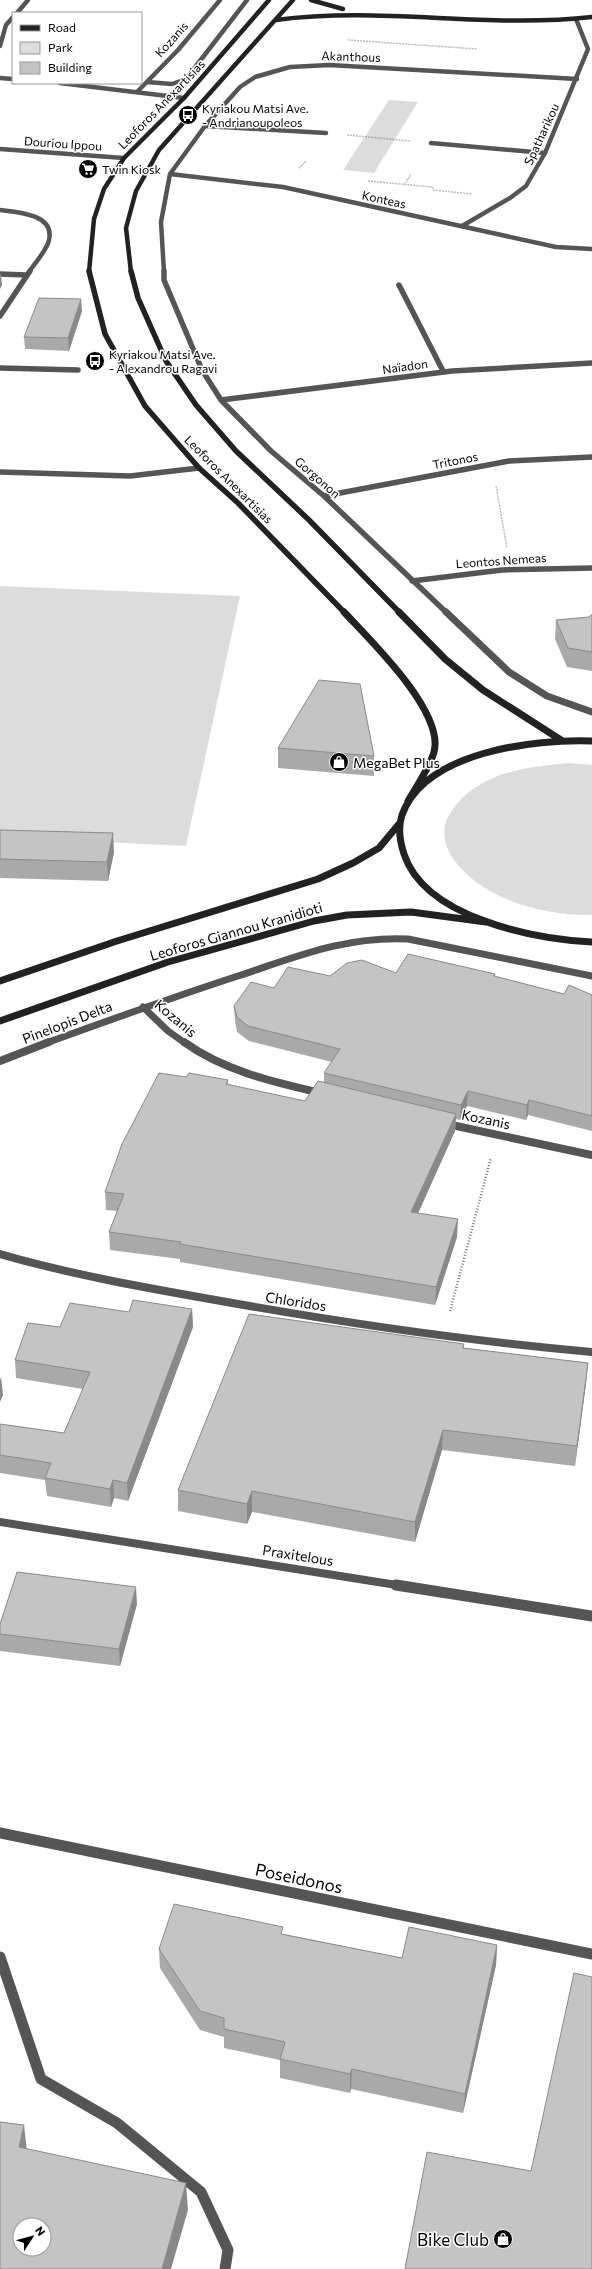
<svg xmlns="http://www.w3.org/2000/svg" width="592" height="2269" viewBox="0 0 592 2269" font-family="Commissioner,sans-serif">
	<style>
		.green { fill: #dcdcdc }
		.lines { fill: none; stroke-linecap: round; stroke-linejoin: round }
		.path-far1 { stroke: #777; stroke-width: 1.5; stroke-dasharray: 0.5 1; stroke-linecap: butt }
		.path { stroke: #777; stroke-width: 2.5; stroke-dasharray: 1 2; stroke-linecap: butt }
		.lane-far2 { stroke: #555; stroke-width: 4.5 }
		.lane-far1 { stroke: #555; stroke-width: 5.5 }
		.lane { stroke: #555; stroke-width: 11 }
		.street-far4 { stroke: #555; stroke-width: 4.5 }
		.street-far3 { stroke: #555; stroke-width: 5.5 }
		.street-far2 { stroke: #555; stroke-width: 7 }
		.street-far1 { stroke: #555; stroke-width: 8 }
		.street { stroke: #555; stroke-width: 11 }
		.secondary-far2 { stroke: #222; stroke-width: 4.5 }
		.secondary-far1 { stroke: #222; stroke-width: 5.5 }
		.secondary { stroke: #222; stroke-width: 7 }
		.wall { fill: #a9a9a9 }
		.shaded-wall { fill: #898989 }
		.building { fill: #c4c4c4; stroke: #898989; fill-rule: evenodd }
		.labels { text-anchor: middle; dominant-baseline: central; stroke-width: 3; stroke-linejoin: round; paint-order: stroke }
		.far-street-label { font-size: 12px; fill: #000; stroke: #fff }
		.far-poi-label { font-size: 12px; fill: #000; stroke: #fff; text-anchor: start }
		.poi-label { font-size: 14px; fill: #000; stroke: #fff; text-anchor: start }
		.street-label { font-size: 14px; fill: #000; stroke: #fff }
		.near-street-label { font-size: 17px; fill: #000; stroke: #fff }
		.near-poi-label { font-size: 17px; fill: #000; stroke: #fff; text-anchor: end }
	</style>
	<rect width="100%" height="100%" fill="#fff"/>
	<path class="green" d="M 389,100 L 418,102 L 374,173 L 343,170 Z
		M 0,586 L 240,596 L 186,846 L 0,837 Z
		M 569,763 L 592,765 L 592,915 C 543,916 480,899 452,857 C 444,844 441,828 449,815 C 458,800 471,788 487,781 C 512,768 541,766 569,763 Z"/>
	<g class="lines">
		<path class="path-far1" d="M 348,40 L 477,49
			M 347,135 L 410,141
			M 299,168 L 306,161
			M 368,181 L 432,187 L 433,190 L 472,194
			M 405,184 L 411,174
			M 496,486 L 507,548"/>
		<path class="path" d="M 450,1311 L 491,1158"/>
		<path class="lane-far2" d="M 147,82 L 172,84 L 186,79 L 247,0
			M 205,126 L 326,133
			M 431,143 L 545,153"/>
		<path class="lane-far1" d="M 0,368 L 78,370"/>
		<path class="lane" d="M 0,1957 L 41,2079 L 117,2123 L 201,2192 L 228,2250 L 225,2269"/>
		<path class="street-far4" d="M 17,13 L 28,0
			M 0,46 L 6,25 L 13,17
			M 0,78 L 13,79
			M 60,83 L 184,98
			M 138,91 L 178,50 L 220,0
			M 0,149 L 124,158
			M 170,174 L 283,187 L 556,247 L 592,249
			M 0,210 C 17,212 55,214 49,240 C 47,250 35,263 29,272
			M 462,226 L 510,198 L 526,186 L 545,153 L 588,49 L 576,19
			M 164,272 L 161,222 L 170,174 L 205,126 L 240,87 L 255,77 L 290,67 L 329,65 L 577,79"/>
		<path class="street-far3" d="M 164,271 L 164,280 L 202,370 L 221,400 L 271,451 L 324,496 L 447,613
			M 0,274 L 26,275
			M 399,285 L 443,371
			M 0,316 L 30,271
			M 221,400 L 452,371 L 592,363
			M 0,472 L 130,476 L 199,468
			M 324,496 L 509,461 L 592,457
			M 412,581 L 502,570 L 592,568"/>
		<path class="street-far2" d="M 446,612 L 509,672 L 547,696 L 592,712
			M 143,1007 L 168,1031 L 185,1043
			M 46,1043 C 110,1020 173,997 238,976 C 296,957 345,936 408,939 L 592,976"/>
		<path class="street-far1" d="M 184,1042 C 224,1071 274,1082 321,1093
			M 0,1061 L 49,1042
			M 447,1124 L 592,1155
			M 0,1254 C 73,1275 147,1288 221,1301 C 344,1323 468,1341 592,1352
			M 0,1522 L 403,1586"/>
		<path class="street" d="M 396,1585 L 592,1616
			M 0,1833 L 592,1954"/>
		<path class="secondary-far2" d="M 311,0 L 343,9
			M 276,20 C 381,6 487,29 592,17
			M 89,272 L 94,219 L 104,189 L 124,158 L 184,98 L 269,0
			M 131,272 L 126,228 L 136,191 L 159,150 L 293,0"/>
		<path class="secondary-far1" d="M 89,271 L 105,334 L 145,406 L 199,468 L 238,503 L 345,613
			M 131,271 L 138,298 L 166,361 L 196,405 L 236,451 L 309,520 L 400,613"/>
		<path class="secondary" d="M 344,612 C 370,640 445,712 434,752 C 430,767 416,787 408,801
			M 399,612 L 445,659 L 483,690 L 561,740
			M 592,741 C 535,739 425,751 402,815 C 398,827 400,842 404,854 C 425,918 534,939 592,942
			M 0,981 L 117,941 L 318,879 L 353,863 L 379,848 L 399,824
			M 0,1021 L 168,962 L 314,921 L 347,915 L 411,912 L 486,922"/>
	</g>
	<path class="wall" d="M 82,311 L 69,351 L 25,349 L 24,337 Z
		M 592,615 L 592,671 L 567,667 L 555,639 L 556,620 L 589,617 Z
		M 278,748 L 374,756 L 374,776 L 278,768 Z
		M 0,830 L 114,852 L 108,881 L 0,878 Z
		M 396,973 L 495,974 L 495,977 L 564,994 L 592,995 L 592,1131 L 528,1115 L 526,1120 L 467,1106 L 460,1120 L 456,1119 L 455,1131 L 418,1213 L 457,1237 L 435,1305 L 180,1262 L 180,1259 L 110,1250 L 109,1232 L 117,1211 L 106,1210 L 105,1192 L 186,1077 L 228,1080 L 228,1085 L 305,1101 L 324,1083 L 324,1073 L 332,1062 L 249,1041 L 237,1032 L 235,1021 L 234,1006 L 274,988 L 330,976 Z
		M 192,1309 L 193,1327 L 128,1501 L 114,1498 L 111,1507 L 47,1496 L 45,1480 L 0,1473 L 0,1424 L 64,1433 L 83,1389 L 16,1378 L 15,1360 L 60,1327 L 129,1312 Z
		M 464,1344 L 464,1348 L 588,1363 L 586,1383 L 575,1466 L 442,1450 L 415,1542 L 252,1512 L 247,1524 L 178,1511 L 178,1490 Z
		M 137,1604 L 120,1666 L 0,1651 L 0,1624 Z
		M 283,1934 L 402,1958 L 497,1945 L 496,1965 L 463,2113 L 351,2089 L 350,2093 L 280,2078 L 280,2060 L 224,2048 L 224,2037 L 200,2030 L 160,1968 L 159,1949 Z"/>
	<path class="shaded-wall" d="M 1,273 L 2,285 L 0,289 L 0,275 Z
		M 81,299 L 82,311 L 69,351 L 68,338 Z
		M 113,833 L 114,852 L 108,881 L 107,862 Z
		M 468,1091 L 467,1106 L 460,1120 L 461,1105 Z
		M 529,1100 L 528,1115 L 526,1120 L 527,1105 Z
		M 456,1114 L 455,1131 L 411,1229 L 411,1212 Z
		M 458,1219 L 457,1237 L 435,1305 L 436,1287 Z
		M 192,1309 L 193,1327 L 128,1501 L 127,1483 Z
		M 588,1363 L 586,1383 L 575,1466 L 577,1446 Z
		M 1,1377 L 3,1395 L 0,1402 L 0,1380 Z
		M 443,1430 L 442,1450 L 415,1542 L 415,1522 Z
		M 113,1480 L 114,1498 L 111,1507 L 110,1489 Z
		M 252,1491 L 252,1512 L 247,1524 L 247,1504 Z
		M 136,1587 L 137,1604 L 120,1666 L 119,1649 Z
		M 497,1945 L 496,1965 L 463,2113 L 465,2094 Z
		M 352,2069 L 351,2089 L 350,2093 L 350,2074 Z
		M 24,2125 L 27,2152 L 19,2147 Z
		M 186,2183 L 188,2210 L 171,2269 L 162,2269 Z"/>
	<path class="building" d="M 39,298 L 81,299 L 68,338 L 24,337 Z
		M 591,615 L 592,615 L 592,652 L 568,648 L 556,620 L 589,617 Z
		M 319,680 L 360,684 L 374,756 L 278,748 Z
		M 0,830 L 113,833 L 107,862 L 0,859 Z
		M 408,954 L 495,974 L 494,976 L 564,994 L 569,985 L 592,995 L 592,1116 L 529,1100 L 527,1105 L 468,1091 L 461,1105 L 324,1073 L 340,1049 L 248,1026 L 237,1017 L 234,1006 L 251,982 L 274,988 L 288,967 L 330,976 L 347,963 L 362,960 L 396,973 Z
		M 159,1073 L 186,1077 L 189,1073 L 228,1080 L 226,1084 L 305,1101 L 318,1081 L 456,1114 L 411,1212 L 458,1219 L 436,1287 L 180,1244 L 181,1242 L 109,1232 L 124,1194 L 105,1192 L 122,1144 Z
		M 133,1300 L 192,1309 L 127,1483 L 113,1480 L 110,1489 L 45,1478 L 51,1463 L 0,1455 L 0,1424 L 64,1433 L 90,1372 L 15,1360 L 28,1323 L 60,1327 L 70,1303 L 129,1312 Z
		M 249,1314 L 464,1344 L 463,1348 L 588,1363 L 577,1446 L 443,1430 L 415,1522 L 252,1491 L 247,1504 L 178,1490 Z
		M 17,1572 L 136,1587 L 119,1649 L 0,1634 L 0,1624 Z
		M 174,1904 L 283,1927 L 281,1934 L 402,1958 L 409,1927 L 497,1945 L 465,2094 L 352,2069 L 350,2074 L 280,2059 L 285,2042 L 224,2029 L 224,2018 L 200,2011 L 159,1949 Z
		M 574,1973 L 592,1977 L 592,2269 L 405,2269 L 427,2152 L 531,2171 Z
		M 0,2122 L 24,2125 L 19,2147 L 186,2183 L 162,2269 L 0,2269 ZM 20,2225 L 44,2225 L 44,2249 L 20,2249 Z"/>
	<defs>
		<symbol id="bus-disc" viewBox="-11 -11 22 22"><circle r="9.5" fill="#000" stroke="#fff"/><path d="M-5-6H5V4H4V6H2V4H-2V6H-4V4H-5ZM-3.5-4V0h7V-4ZM-3.5 1.2v1.5H-2V1.2ZM2 1.2v1.5H3.5V1.2Z" fill="#fff"/></symbol>
		<symbol id="supermarket-disc" viewBox="-11 -11 22 22"><circle r="9.5" fill="#000" stroke="#fff"/><path d="M-6-5.5h2.5l.6 2H6L4.5 2H-2.5L-4.4-4H-6ZM-1.5 3.2a1.3 1.3 0 1 0 .1 0ZM3 3.2a1.3 1.3 0 1 0 .1 0Z" fill="#fff"/></symbol>
		<symbol id="shop-disc" viewBox="-11 -11 22 22"><circle r="9.5" fill="#000" stroke="#fff"/><path d="M-5-2.5h2.3a2.7 3.5 0 0 1 5.4 0H5L5.5 6h-11ZM-1.5-2.5h3a1.5 2.3 0 0 0-3 0Z" fill="#fff"/></symbol>
	</defs>
	<g fill-rule="evenodd">
		<use href="#bus-disc" x="177" y="104" width="22" height="22"/>
		<use href="#supermarket-disc" x="77" y="158" width="22" height="22"/>
		<use href="#bus-disc" x="84" y="350" width="22" height="22"/>
		<use href="#shop-disc" x="328" y="751" width="22" height="22"/>
		<use href="#shop-disc" x="492" y="2228" width="22" height="22"/>
	</g>
	<g class="labels">
		<g class="far-street-label">
			<text transform="translate(171 39) rotate(-48)">Kozanis</text>
			<text transform="translate(351 56) rotate(2)">Akanthous</text>
			<text transform="translate(161 104) rotate(-46)">Leoforos Anexartisias</text>
			<text transform="translate(541 134) rotate(-65)">Spatharikou</text>
			<text transform="translate(63 143) rotate(4)">Douriou Ippou</text>
			<text transform="translate(384 199) rotate(12)">Konteas</text>
			<text transform="translate(405 366) rotate(-8)">Naïadon</text>
			<text transform="translate(455 460) rotate(-11)">Tritonos</text>
			<text transform="translate(318 477) rotate(41)">Gorgonon</text>
			<text transform="translate(229 479) rotate(45)">Leoforos Anexartisias</text>
			<text transform="translate(501 560) rotate(-4)">Leontos Nemeas</text>
		</g>
		<g class="far-poi-label">
			<text x="202" y="108">Kyriakou Matsi Ave.<tspan x="202" dy="14">- Andrianoupoleos</tspan></text>
			<text x="102" y="169">Twin Kiosk</text>
			<text x="109" y="354">Kyriakou Matsi Ave.<tspan x="109" dy="14">- Alexandrou Ragavi</tspan></text>
		</g>
		<g class="poi-label">
			<text x="353" y="762">MegaBet Plus</text>
		</g>
		<g class="street-label">
			<text transform="translate(236 931) rotate(-16)">Leoforos Giannou Kranidioti</text>
			<text transform="translate(176 1018) rotate(40)">Kozanis</text>
			<text transform="translate(67 1022) rotate(-21)">Pinelopis Delta</text>
			<text transform="translate(486 1119) rotate(12)">Kozanis</text>
			<text transform="translate(296 1301) rotate(9)">Chloridos</text>
			<text transform="translate(298 1555) rotate(9)">Praxitelous</text>
		</g>
		<g class="near-street-label">
			<text transform="translate(299 1878) rotate(12)">Poseidonos</text>
		</g>
		<g class="near-poi-label">
			<text x="489" y="2239">Bike Club</text>
		</g>
	</g>
	<rect x="12" y="12" width="130" height="72" fill="#ffffff" stroke="#999999"/>
	<rect x="20" y="25" width="20" height="6" fill="#222222" stroke="#999999"/>
	<text x="48" y="32" font-size="12" fill="#000000">Road</text>
	<rect x="20" y="42" width="20" height="12" fill="#dcdcdc" stroke="#999999"/>
	<text x="48" y="52" font-size="12" fill="#000000">Park</text>
	<rect x="20" y="62" width="20" height="12" fill="#c4c4c4" stroke="#999999"/>
	<text x="48" y="72" font-size="12" fill="#000000">Building</text>
	<g transform="translate(32 2237) rotate(54)"><circle r="19" fill="#ffffff" stroke="#999999"/>
	<path d="M0-3L7 15L0 10L-7 15Z" fill="#000000"/>
	<text y="-6" font-size="11" font-weight="bold" text-anchor="middle" fill="#000000">N</text>
	</g>
</svg>
